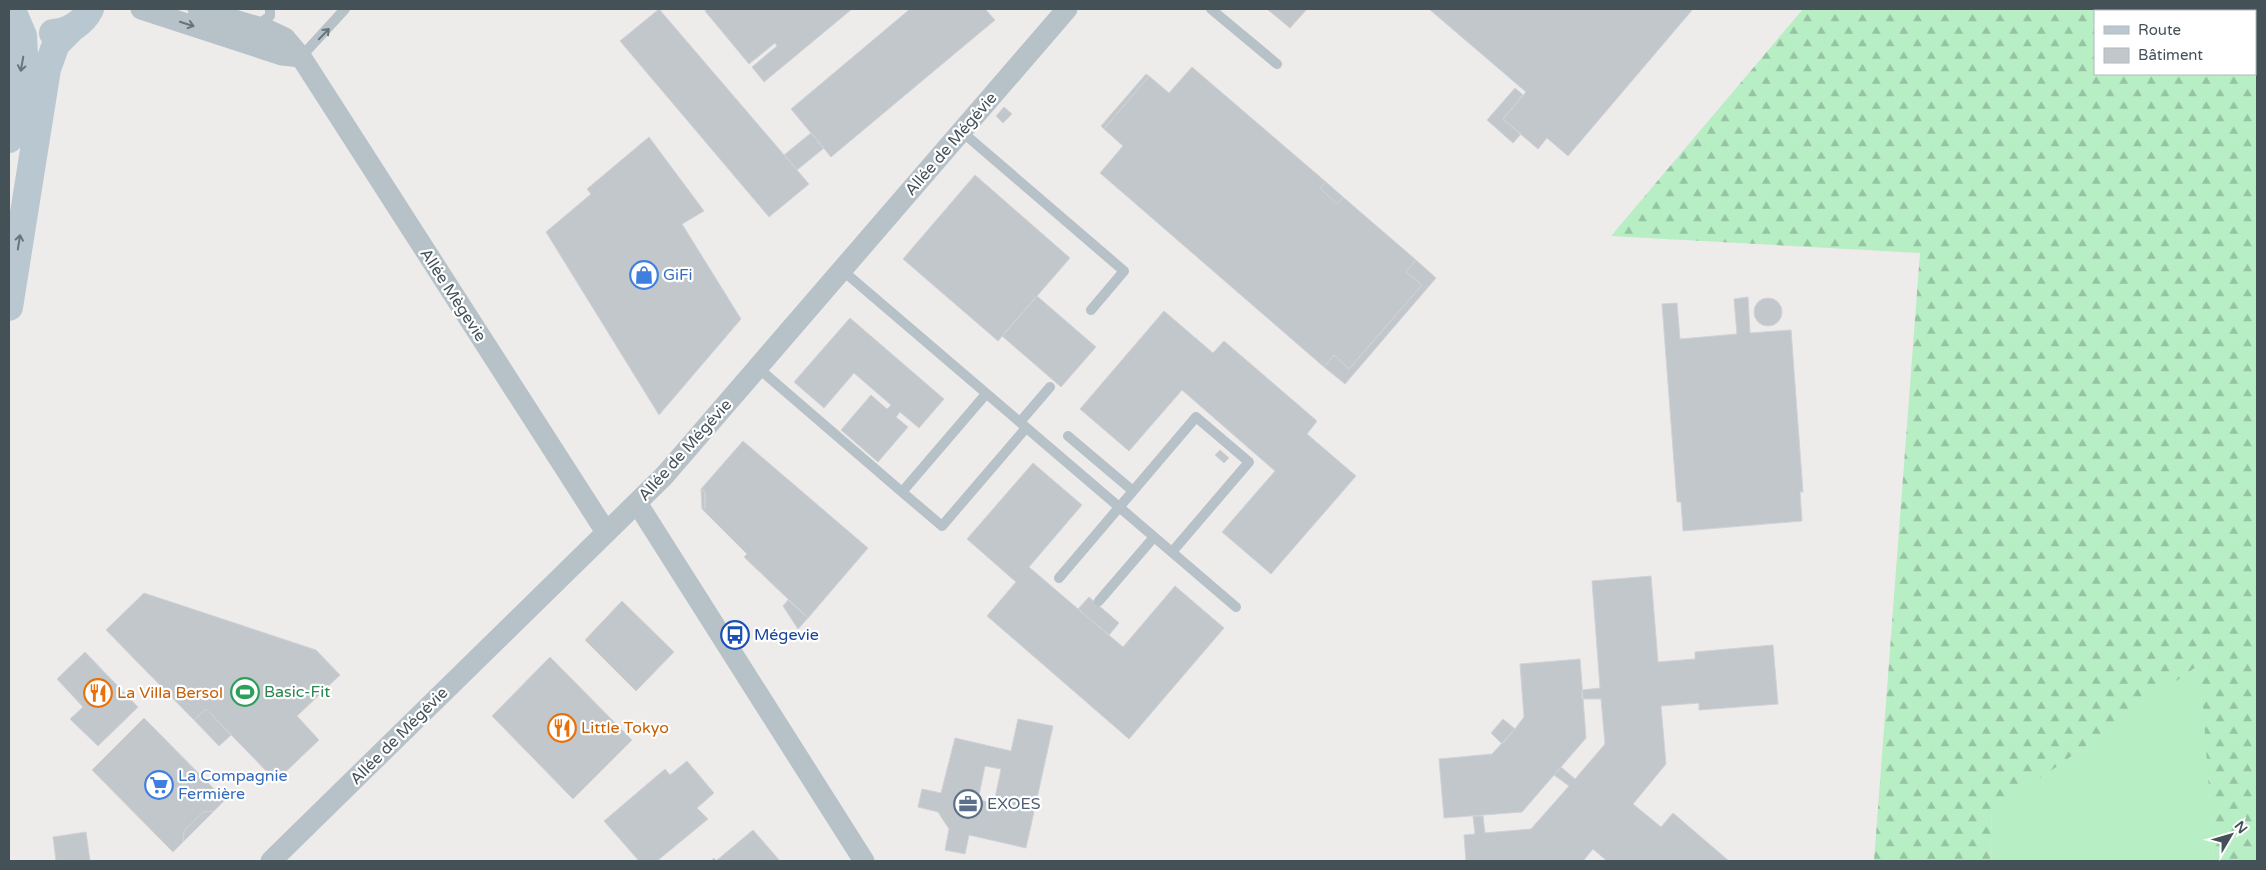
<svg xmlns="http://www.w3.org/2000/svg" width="2266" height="870" viewBox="0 0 2266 870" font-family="'Varela Round',sans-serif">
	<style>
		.grass { fill: #b7eec4 }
		.forest { fill: url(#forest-firs); fill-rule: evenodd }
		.building { fill: #c2c7cb; stroke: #cfd2d7; fill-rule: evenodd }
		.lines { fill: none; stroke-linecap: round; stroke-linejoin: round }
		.service { stroke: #b6c2c8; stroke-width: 10 }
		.minor { stroke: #b6c2c8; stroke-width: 21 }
		.secondary { stroke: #b8c7d0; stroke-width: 28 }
		.oneway { stroke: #66747a }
		.oneway2 { stroke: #67757c }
		.labels { text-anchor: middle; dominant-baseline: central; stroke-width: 4.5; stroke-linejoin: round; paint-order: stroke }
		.street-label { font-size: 16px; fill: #445258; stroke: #fff }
		.shop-label { font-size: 16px; fill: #366cbe; stroke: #fff; text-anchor: start }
		.transit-label { font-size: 16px; fill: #164399; stroke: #fff; text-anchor: start }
		.leisure-label { font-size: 16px; fill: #27864d; stroke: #fff; text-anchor: start }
		.food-label { font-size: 16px; fill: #c56008; stroke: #fff; text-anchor: start }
		.service-label { font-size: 16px; fill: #4e5e75; stroke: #fff; text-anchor: start }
	</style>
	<defs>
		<pattern id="forest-firs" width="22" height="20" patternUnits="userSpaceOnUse" patternTransform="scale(1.25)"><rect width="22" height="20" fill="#b7eec4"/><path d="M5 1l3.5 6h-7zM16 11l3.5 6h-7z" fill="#96c3a2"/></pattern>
	</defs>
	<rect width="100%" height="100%" fill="#eeebeb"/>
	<path class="grass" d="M 2201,663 L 2214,861 L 1990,861 L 1992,813 Z"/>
	<path class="forest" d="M 1803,9 L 2257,9 L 2257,861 L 2214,861 L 2200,664 L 1992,813 L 1990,861 L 1874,861 L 1920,253 L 1611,236 ZM 2095,11 L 2255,11 L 2255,74 L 2095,74 Z"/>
	<path class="building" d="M 659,9 L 809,184 L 769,217 L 620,41 Z
		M 708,9 L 852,9 L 764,82 L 752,67 L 777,46 L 775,43 L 749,64 L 705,11 Z
		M 910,9 L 985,9 L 995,20 L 831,157 L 791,109 Z
		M 1267,9 L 1307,9 L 1290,28 Z
		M 1429,9 L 1693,9 L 1568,156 L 1547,138 L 1538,149 L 1503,119 L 1526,92 Z
		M 1192,67 L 1326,182 L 1320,188 L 1337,204 L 1343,197 L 1416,260 L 1406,272 L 1422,285 L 1349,369 L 1334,355 L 1324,367 L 1100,173 L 1123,146 L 1104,129 L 1149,76 L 1169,93 Z
		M 1146,74 L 1149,76 L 1104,129 L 1101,126 Z
		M 1515,88 L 1523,95 L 1503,119 L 1521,134 L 1513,143 L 1487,120 Z
		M 1004,107 L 1012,114 L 1003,123 L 996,116 Z
		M 811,133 L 824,148 L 797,170 L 784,155 Z
		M 649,137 L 704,211 L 682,224 L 741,319 L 659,415 L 546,232 L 591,194 L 587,189 Z
		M 975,175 L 1070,258 L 998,341 L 903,259 Z
		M 1326,182 L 1343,197 L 1337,204 L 1320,188 Z
		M 1416,260 L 1436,278 L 1345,384 L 1324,367 L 1334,355 L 1349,369 L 1422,285 L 1406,272 Z
		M 1037,296 L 1096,347 L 1061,387 L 1002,336 Z
		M 1748,297 L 1750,333 L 1791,330 L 1803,492 L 1800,492 L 1802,521 L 1683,531 L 1681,502 L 1677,502 L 1662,304 L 1677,303 L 1680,339 L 1737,334 L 1734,299 Z
		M1754 312a14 14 0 1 1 28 0a14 14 0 1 1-28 0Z
		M 1164,311 L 1213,353 L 1224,341 L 1317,421 L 1307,434 L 1356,476 L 1271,574 L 1222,532 L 1275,471 L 1182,390 L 1129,451 L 1080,409 Z
		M 850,318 L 944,399 L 919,428 L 900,412 L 896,417 L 908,427 L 878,462 L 841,430 L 871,395 L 887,409 L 891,405 L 854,373 L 824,408 L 794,382 Z
		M 743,441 L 868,548 L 808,618 L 744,557 L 747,554 L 702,509 L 705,508 L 705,492 L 701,489 Z
		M 1220,450 L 1229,458 L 1224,463 L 1215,455 Z
		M 1033,463 L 1082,505 L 1029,567 L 1078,609 L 1123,647 L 1175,586 L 1224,628 L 1129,739 L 987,616 L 1016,582 L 967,539 Z
		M 701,489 L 705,492 L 705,508 L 702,509 Z
		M 1651,576 L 1658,662 L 1695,659 L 1695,652 L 1773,645 L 1778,704 L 1699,710 L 1699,703 L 1661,706 L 1666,764 L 1633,804 L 1661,827 L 1673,813 L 1729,861 L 1607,861 L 1593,849 L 1583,861 L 1466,861 L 1464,835 L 1475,834 L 1473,816 L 1483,816 L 1485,833 L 1531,829 L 1569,786 L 1554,775 L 1561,767 L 1575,779 L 1605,744 L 1601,699 L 1582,699 L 1582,690 L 1600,688 L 1592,581 Z
		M 144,593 L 316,650 L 340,675 L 297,716 L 319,740 L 276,781 L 206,709 L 194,720 L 106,630 Z
		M 1089,597 L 1119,623 L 1109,635 L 1078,609 Z
		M 788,600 L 808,618 L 798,629 L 783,606 Z
		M 622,601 L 674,652 L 636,691 L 585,640 Z
		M 85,652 L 138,707 L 98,746 L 70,719 L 83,707 L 57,679 Z
		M 550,657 L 632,740 L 573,799 L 492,716 Z
		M 1580,659 L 1586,738 L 1561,767 L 1522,812 L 1444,818 L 1439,759 L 1492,754 L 1515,729 L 1524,717 L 1520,664 Z
		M 206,709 L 231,735 L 219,746 L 194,720 Z
		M 144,718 L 225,800 L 214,811 L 203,812 L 184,831 L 183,842 L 173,852 L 92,770 Z
		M 1018,719 L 1053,726 L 1026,848 L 969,835 L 965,854 L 945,850 L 949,829 L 938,812 L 918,807 L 922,789 L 941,793 L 955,738 L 1011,751 ZM 985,766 L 1001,769 L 994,803 L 978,800 Z
		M 1503,719 L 1515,729 L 1502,744 L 1491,733 Z
		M 687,761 L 714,793 L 697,808 L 708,819 L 657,861 L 639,861 L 604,821 L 665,769 L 670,775 Z
		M 214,811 L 183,842 L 184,831 L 203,812 Z
		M 753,830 L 780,861 L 711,861 L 714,858 L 716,861 Z
		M 86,832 L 90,861 L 56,861 L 53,837 Z"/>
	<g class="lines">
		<path class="service" d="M 1211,9 L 1277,64
			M 256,26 L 270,16 L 270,9
			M 301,57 L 345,9
			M 961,131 L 1124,271 L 1091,310
			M 842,270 L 1236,607
			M 757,367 L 902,492 L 986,394
			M 1020,422 L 1050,387
			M 1068,436 L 1133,491
			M 902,492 L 942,526 L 1026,428
			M 1059,578 L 1196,417 L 1249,462 L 1172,552
			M 1099,601 L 1154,537"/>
		<path class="minor" d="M 141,9 L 282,55 L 301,57
			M 198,9 L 268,30 L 285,38 L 301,57 L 606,532
			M 637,503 L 864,861
			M 271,861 L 664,476 L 1067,9"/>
		<path class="secondary" d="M 53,33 C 69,32 83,23 90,9
			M 9,139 L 24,55 L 23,36 L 15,17
			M 9,307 L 47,69 L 56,44 L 71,29"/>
	</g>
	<defs><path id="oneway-shaft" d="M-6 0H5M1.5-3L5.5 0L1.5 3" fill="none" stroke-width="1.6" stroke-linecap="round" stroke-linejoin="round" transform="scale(1.25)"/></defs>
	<g class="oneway">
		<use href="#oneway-shaft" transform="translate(187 24) rotate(18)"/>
		<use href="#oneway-shaft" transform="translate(324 34) rotate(-46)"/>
	</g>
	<g class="oneway2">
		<use href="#oneway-shaft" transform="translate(22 64) rotate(100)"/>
		<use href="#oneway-shaft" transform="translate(19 242) rotate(-81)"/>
	</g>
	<defs>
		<symbol id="shop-ring" viewBox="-11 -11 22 22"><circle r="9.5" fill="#fff" stroke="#3f7fe0" stroke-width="1.5"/><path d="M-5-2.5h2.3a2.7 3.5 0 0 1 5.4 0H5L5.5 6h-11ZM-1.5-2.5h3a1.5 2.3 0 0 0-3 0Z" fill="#3f7fe0"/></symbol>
		<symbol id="bus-ring" viewBox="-11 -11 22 22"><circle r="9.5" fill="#fff" stroke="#1a4fb4" stroke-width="1.5"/><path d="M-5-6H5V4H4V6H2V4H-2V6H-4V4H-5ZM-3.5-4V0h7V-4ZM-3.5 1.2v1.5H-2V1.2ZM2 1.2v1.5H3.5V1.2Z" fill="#1a4fb4"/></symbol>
		<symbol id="stadium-ring" viewBox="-11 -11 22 22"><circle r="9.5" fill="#fff" stroke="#2e9e5b" stroke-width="1.5"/><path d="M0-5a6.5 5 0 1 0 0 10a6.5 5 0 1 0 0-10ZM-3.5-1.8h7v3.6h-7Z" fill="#2e9e5b"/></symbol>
		<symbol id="restaurant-ring" viewBox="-11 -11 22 22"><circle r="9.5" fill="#fff" stroke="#e8710a" stroke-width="1.5"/><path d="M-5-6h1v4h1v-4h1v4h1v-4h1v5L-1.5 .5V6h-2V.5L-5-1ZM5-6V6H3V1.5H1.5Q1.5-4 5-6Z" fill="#e8710a"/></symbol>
		<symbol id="supermarket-ring" viewBox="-11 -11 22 22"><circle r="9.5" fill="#fff" stroke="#3f7fe0" stroke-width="1.5"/><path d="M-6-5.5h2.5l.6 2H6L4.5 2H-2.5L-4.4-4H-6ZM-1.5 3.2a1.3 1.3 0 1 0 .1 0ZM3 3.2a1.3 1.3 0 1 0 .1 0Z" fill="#3f7fe0"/></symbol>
		<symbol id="office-ring" viewBox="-11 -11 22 22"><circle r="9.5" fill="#fff" stroke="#5c6f8a" stroke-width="1.5"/><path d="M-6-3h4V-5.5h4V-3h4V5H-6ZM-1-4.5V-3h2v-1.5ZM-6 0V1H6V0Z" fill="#5c6f8a"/></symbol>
	</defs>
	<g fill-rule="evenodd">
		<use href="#shop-ring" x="628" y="259" width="32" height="32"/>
		<use href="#bus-ring" x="719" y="619" width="32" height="32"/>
		<use href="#stadium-ring" x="229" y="676" width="32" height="32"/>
		<use href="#restaurant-ring" x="82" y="677" width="32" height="32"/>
		<use href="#restaurant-ring" x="546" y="712" width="32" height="32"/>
		<use href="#supermarket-ring" x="143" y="769" width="32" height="32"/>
		<use href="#office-ring" x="952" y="788" width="32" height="32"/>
	</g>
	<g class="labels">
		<g class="street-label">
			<text transform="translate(951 144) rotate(-49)">Allée de Mégévie</text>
			<text transform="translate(453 295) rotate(57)">Allée Mègevie</text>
			<text transform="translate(685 450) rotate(-48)">Allée de Mégévie</text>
			<text transform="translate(399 736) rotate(-45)">Allée de Mégévie</text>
		</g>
		<g class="shop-label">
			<text x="663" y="275">GiFi</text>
			<text x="178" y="776">La Compagnie<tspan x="178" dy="18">Fermière</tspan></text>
		</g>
		<g class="transit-label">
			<text x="754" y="635">Mégevie</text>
		</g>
		<g class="leisure-label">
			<text x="264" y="692">Basic-Fit</text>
		</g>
		<g class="food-label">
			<text x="117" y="693">La Villa Bersol</text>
			<text x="581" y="728">Little Tokyo</text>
		</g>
		<g class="service-label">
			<text x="987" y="804">EXOES</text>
		</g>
	</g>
	<rect width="2266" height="870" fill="none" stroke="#445258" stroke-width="20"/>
	<rect x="2094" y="10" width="162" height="65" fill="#ffffff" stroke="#b4babc"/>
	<rect x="2104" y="26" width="25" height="8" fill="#b8c7d0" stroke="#b4babc"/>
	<text x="2138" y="35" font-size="15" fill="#445258">Route</text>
	<rect x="2104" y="48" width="25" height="15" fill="#c2c7cb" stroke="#b4babc"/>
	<text x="2138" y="60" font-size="15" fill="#445258">Bâtiment</text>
	<g transform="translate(2231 835) rotate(52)" stroke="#ffffff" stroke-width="4" paint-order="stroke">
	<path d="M0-4L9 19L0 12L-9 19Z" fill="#445258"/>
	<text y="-8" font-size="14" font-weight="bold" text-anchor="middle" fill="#445258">N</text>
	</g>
</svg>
